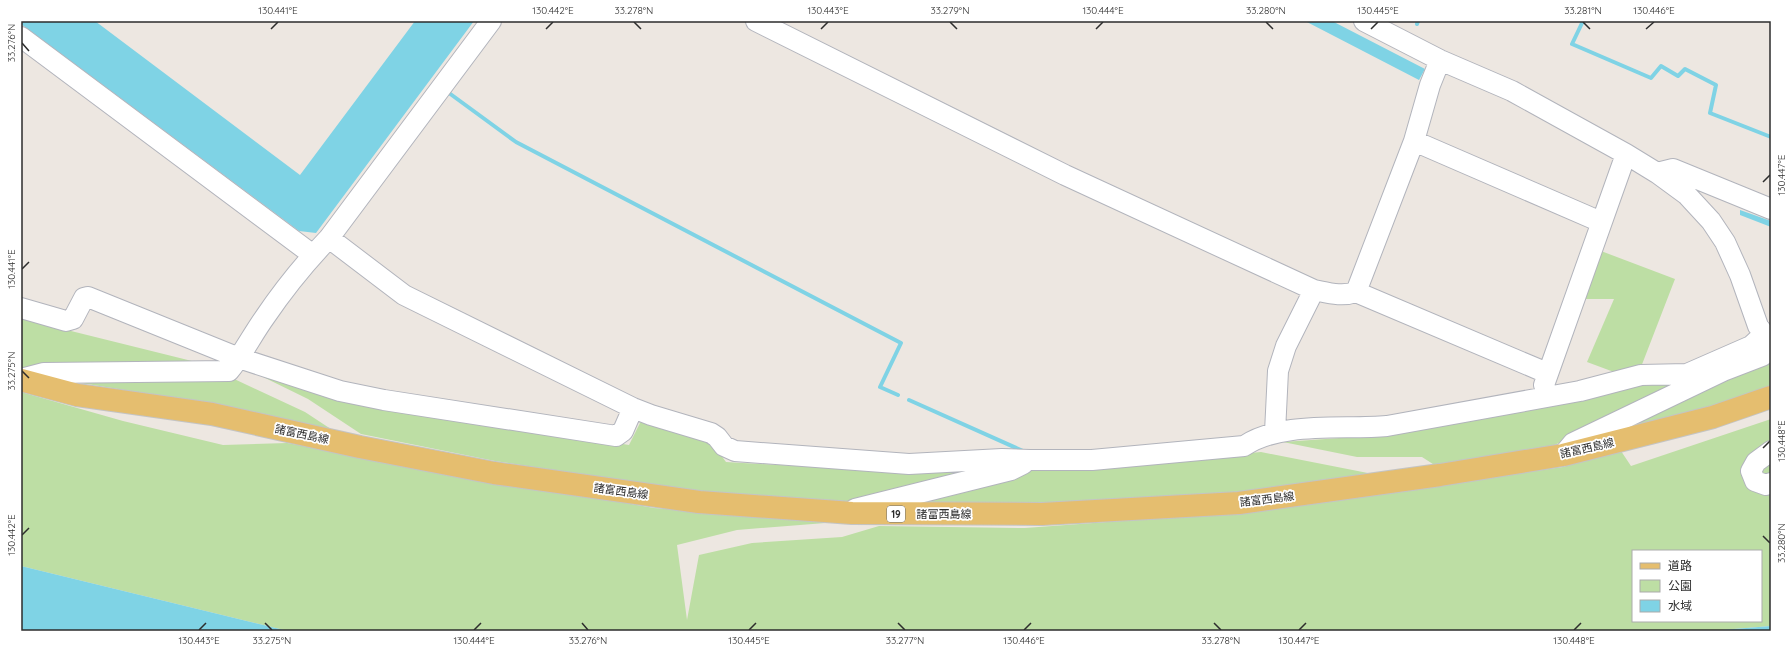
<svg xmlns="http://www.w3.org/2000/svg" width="1792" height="652" viewBox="0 0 1792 652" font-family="Quicksand,'Noto Sans JP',sans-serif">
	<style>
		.green { fill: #bddea4; fill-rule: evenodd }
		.water { fill: #7fd3e5 }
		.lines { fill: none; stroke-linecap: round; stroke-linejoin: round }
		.stream { stroke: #7fd3e5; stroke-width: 4 }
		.minor-casing { stroke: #b2b4bc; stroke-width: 22 }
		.major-casing { stroke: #c4c4c4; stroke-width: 24 }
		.minor { stroke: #fff; stroke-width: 20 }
		.major { stroke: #e5be6f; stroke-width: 22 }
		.ticks { fill: none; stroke: #2d2d2d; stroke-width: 1.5 }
		.labels { text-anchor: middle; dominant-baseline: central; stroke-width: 3.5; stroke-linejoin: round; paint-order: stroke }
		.shield { fill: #fff; stroke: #6c6c6c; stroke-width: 1 }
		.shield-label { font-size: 10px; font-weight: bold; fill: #2d2d2d }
		.street-label { font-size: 11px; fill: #2d2d2d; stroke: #fff }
		.neatline { fill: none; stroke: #2d2d2d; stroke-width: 1.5 }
		.ticks-label { font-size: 10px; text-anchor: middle; fill: #2d2d2d }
	</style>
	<rect width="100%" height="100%" fill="#ede7e1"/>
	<path class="green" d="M 1601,251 L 1675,279 L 1641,367 L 1622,375 L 1587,362 L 1614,299 L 1580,299 Z
		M 21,316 L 67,330 L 208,365 L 23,368 L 21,368 Z
		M 1741,356 L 1546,449 L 1436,466 L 1422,457 L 1357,457 L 1283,442 L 1368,436 Z
		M 1771,362 L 1771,389 L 1594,442 L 1730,376 Z
		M 257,374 L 350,401 L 629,445 L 642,419 L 712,443 L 726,462 L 903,472 L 1007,464 L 846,504 L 697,492 L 495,461 L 361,434 L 308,399 Z
		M 230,377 L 305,412 L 343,437 L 211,404 L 50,378 Z
		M 21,392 L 123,421 L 223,445 L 287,443 L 654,508 L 838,522 L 737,530 L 677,545 L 687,620 L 699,555 L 752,543 L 842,537 L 879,526 L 1025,528 L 1244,512 L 1563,467 L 1621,451 L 1631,466 L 1771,419 L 1771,626 L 1709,631 L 288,631 L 21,566 ZM 1633,551 L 1761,551 L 1761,621 L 1633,621 Z
		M 1261,452 L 1378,475 L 1253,491 L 1049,503 L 888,505 L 1033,470 L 1092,468 Z"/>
	<path class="water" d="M 21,21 L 95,21 L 300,175 L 415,21 L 474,21 L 316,233 L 299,231 L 21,24 Z
		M 1305,21 L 1332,21 L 1425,69 L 1419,80 Z
		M 1740,210 L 1771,221 L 1771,227 L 1740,215 Z
		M 21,566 L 288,631 L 21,631 Z
		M 1771,626 L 1771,631 L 1709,631 Z"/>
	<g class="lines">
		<path class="stream" d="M 1583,21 L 1572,44 L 1651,78 L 1661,66 L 1678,76 L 1685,69 L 1716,85 L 1710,113 L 1771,137
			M 1417,24 L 1418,21
			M 449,93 L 516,142 L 901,343 L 880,387 L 898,395
			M 909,400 L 1023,451"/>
		<defs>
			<path id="minor" d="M 756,21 L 1065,175 L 1314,290 C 1329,293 1342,297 1356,292 L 1547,373
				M 1364,21 L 1440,60 L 1512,91 L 1626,154 L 1657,173 L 1687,195 L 1711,221 L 1725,242 L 1740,275 L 1758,326 L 1764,334 L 1771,339
				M 21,37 L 313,255
				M 1414,141 L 1601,222
				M 1657,173 L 1673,169 L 1771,209
				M 329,238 L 404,295 L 633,408 L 651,415 L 711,433 L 717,437 L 724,446 L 735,451 L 909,464 L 1002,459 L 1030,460 L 1092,460 L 1244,446 C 1281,421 1343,430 1387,426 L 1580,391 L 1641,375 L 1687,374 L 1751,346 L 1764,334
				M 1356,292 L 1414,141 L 1430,85 L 1440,60
				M 21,308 L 66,321 L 73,319 L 84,298 L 88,297 L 239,358 L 340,391 L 384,400 L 616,436 L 623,431 L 633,408
				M 21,379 L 44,373 L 229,371 C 243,354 252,335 265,317 C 284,289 306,262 329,238 L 491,21
				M 1544,385 L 1626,154
				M 1275,432 L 1278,371 L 1286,346 L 1314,290
				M 1771,451 L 1756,462 L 1751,471 L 1755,481 L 1766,485 L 1771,483
				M 1563,455 L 1573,443 L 1723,371 L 1762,356 L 1771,348
				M 855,509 L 1011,470 L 1023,464"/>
			<path id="major" d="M 21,380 L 77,395 L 212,414 L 360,447 L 494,473 L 699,502 L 852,513 L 1042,514 L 1239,503 L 1440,475 L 1563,455 L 1713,417 L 1771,397"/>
		</defs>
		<use href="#minor" class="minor-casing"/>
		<use href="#major" class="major-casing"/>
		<use href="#minor" class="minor"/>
		<use href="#major" class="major"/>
	</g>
	<path class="ticks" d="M 634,22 L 641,29M 950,22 L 957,29M 1266,22 L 1273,29M 1583,22 L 1590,29M 271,29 L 278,22M 546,29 L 553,22M 821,29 L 828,22M 1096,29 L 1103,22M 1371,29 L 1378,22M 1646,29 L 1654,22M 22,43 L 29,51M 1763,182 L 1770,175M 22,269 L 29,262M 22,371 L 29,378M 1763,448 L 1770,441M 22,535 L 29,528M 1763,536 L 1770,543M 265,623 L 272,630M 582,623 L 588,630M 898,623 L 905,630M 1214,623 L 1221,630M 199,630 L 206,623M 474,630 L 481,623M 749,630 L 756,623M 1024,630 L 1031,623M 1299,630 L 1306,623M 1574,630 L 1581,623"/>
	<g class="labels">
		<rect class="shield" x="887" y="506" width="18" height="16" rx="3"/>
		<g class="shield-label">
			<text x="896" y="514">19</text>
		</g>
		<g class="street-label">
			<text transform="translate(302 434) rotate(12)">諸富西島線</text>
			<text transform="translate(1587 448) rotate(-13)">諸富西島線</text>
			<text transform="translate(621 491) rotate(8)">諸富西島線</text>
			<text transform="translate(1267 499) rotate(-7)">諸富西島線</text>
			<text x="944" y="514">諸富西島線</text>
		</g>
	</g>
	<rect width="1792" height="652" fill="none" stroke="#ffffff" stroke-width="44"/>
	<rect x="1632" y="550" width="130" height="72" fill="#ffffff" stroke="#ababab"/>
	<rect x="1640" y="563" width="20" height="6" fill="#e5be6f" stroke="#ababab"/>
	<text x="1668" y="570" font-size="12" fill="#2d2d2d">道路</text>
	<rect x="1640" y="580" width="20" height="12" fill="#bddea4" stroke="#ababab"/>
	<text x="1668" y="590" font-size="12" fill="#2d2d2d">公園</text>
	<rect x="1640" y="600" width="20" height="12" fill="#7fd3e5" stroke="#ababab"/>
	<text x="1668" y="610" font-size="12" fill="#2d2d2d">水域</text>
	<rect x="22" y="22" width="1748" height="608" class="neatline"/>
	<g class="ticks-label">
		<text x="278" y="14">130.441°E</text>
		<text x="553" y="14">130.442°E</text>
		<text x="634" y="14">33.278°N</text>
		<text x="828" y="14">130.443°E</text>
		<text x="950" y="14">33.279°N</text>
		<text x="1103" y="14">130.444°E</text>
		<text x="1266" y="14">33.280°N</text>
		<text x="1378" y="14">130.445°E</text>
		<text x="1583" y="14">33.281°N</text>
		<text x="1654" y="14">130.446°E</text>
		<text transform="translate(11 43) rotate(-90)" y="4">33.276°N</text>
		<text transform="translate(1781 175) rotate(-90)" y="4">130.447°E</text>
		<text transform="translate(11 269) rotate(-90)" y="4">130.441°E</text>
		<text transform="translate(11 371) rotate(-90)" y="4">33.275°N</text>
		<text transform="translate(1781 441) rotate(-90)" y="4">130.448°E</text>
		<text transform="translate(11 535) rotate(-90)" y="4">130.442°E</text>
		<text transform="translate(1781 543) rotate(-90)" y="4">33.280°N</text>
		<text x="199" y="644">130.443°E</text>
		<text x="272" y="644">33.275°N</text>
		<text x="474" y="644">130.444°E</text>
		<text x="588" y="644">33.276°N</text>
		<text x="749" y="644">130.445°E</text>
		<text x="905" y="644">33.277°N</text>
		<text x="1024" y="644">130.446°E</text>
		<text x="1221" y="644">33.278°N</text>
		<text x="1299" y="644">130.447°E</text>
		<text x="1574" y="644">130.448°E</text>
	</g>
</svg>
